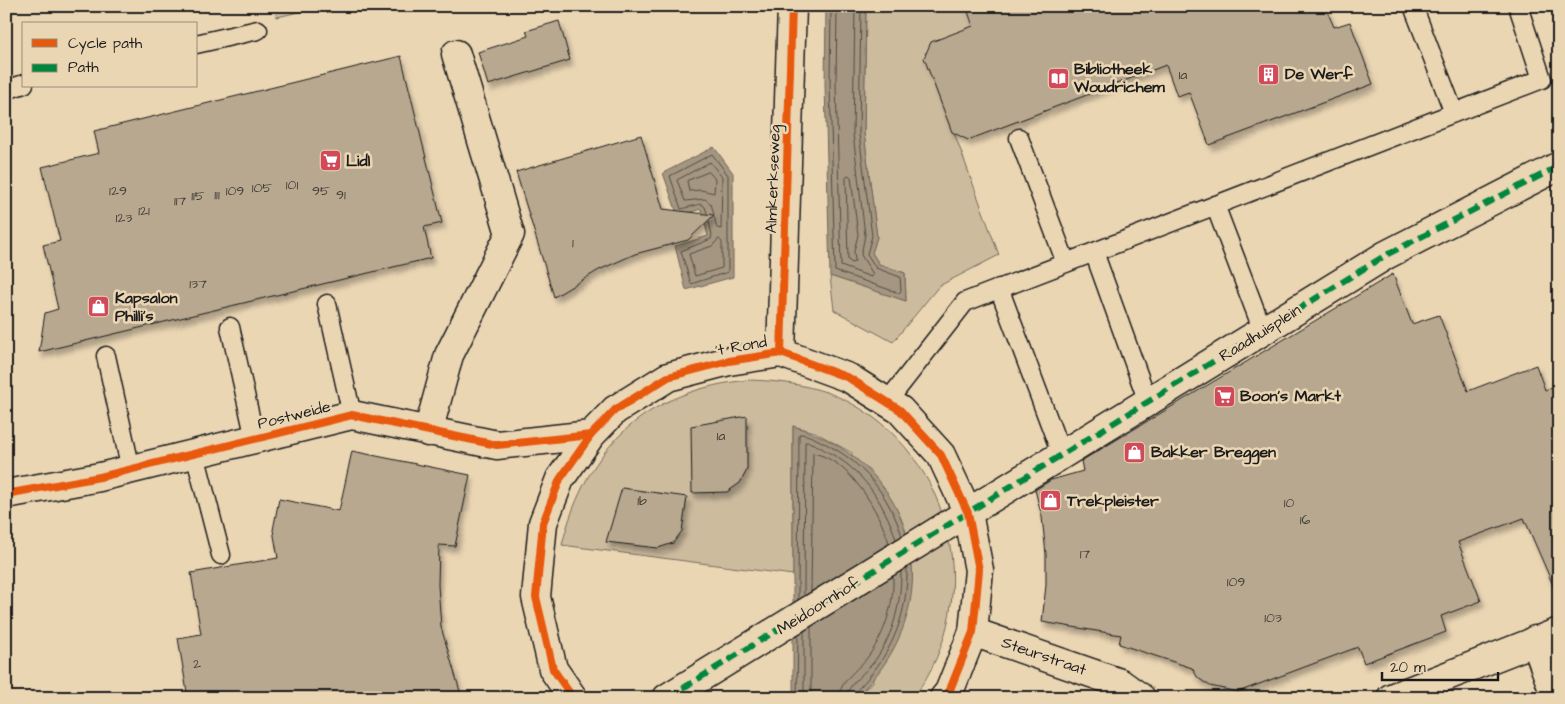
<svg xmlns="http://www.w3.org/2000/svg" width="1565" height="704" viewBox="0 0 1565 704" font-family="'Architects Daughter',sans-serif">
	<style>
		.green { fill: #cdbb9e; stroke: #746c5d }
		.water { fill: #a49680; stroke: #6e6558 }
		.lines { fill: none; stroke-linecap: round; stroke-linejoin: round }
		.shore { stroke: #524d44; stroke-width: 1 }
		.building { fill: #b8a88f; stroke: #1c1c1c; filter: url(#shadow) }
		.lane-casing { stroke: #1c1c1c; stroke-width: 21 }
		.street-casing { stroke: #1c1c1c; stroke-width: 31 }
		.secondary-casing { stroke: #1c1c1c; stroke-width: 31 }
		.lane { stroke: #ebd6b4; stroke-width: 18 }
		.street { stroke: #ebd6b4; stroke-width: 28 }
		.secondary { stroke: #ebd6b4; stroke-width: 28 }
		.quiet { stroke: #00873e; stroke-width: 6; stroke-dasharray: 12 6; stroke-linecap: butt }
		.cycleway-casing { stroke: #ebd6b4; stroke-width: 11 }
		.cycleway { stroke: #e8590c; stroke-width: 8 }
		.labels { text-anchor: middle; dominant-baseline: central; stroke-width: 5; stroke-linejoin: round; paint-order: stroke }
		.number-label { font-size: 14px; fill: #433f39 }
		.poi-label { font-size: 16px; font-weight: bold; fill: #1c1c1c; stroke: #ebd6b4; text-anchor: start }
		.street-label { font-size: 16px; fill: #1c1c1c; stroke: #ebd6b4 }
	</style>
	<defs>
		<filter id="shadow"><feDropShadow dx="3" dy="5.5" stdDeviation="2.5" flood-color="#0004"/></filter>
	</defs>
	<rect width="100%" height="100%" fill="#ebd6b4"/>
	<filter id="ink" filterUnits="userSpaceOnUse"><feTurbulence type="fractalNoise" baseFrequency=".02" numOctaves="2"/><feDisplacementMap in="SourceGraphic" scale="10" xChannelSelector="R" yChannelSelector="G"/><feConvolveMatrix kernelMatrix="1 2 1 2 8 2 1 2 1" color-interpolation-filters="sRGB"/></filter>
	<g filter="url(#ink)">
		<path class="green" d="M 275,6 L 325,6 L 277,17 Z
			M 866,6 L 970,6 L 980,32 L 925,53 L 999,255 L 939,286 L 893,342 L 834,310 L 830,276 L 906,301 L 905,273 L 879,264 L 872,253 L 877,237 L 864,133 Z
			M 750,380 C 777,381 803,384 829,393 C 951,440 990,597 913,698 L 855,698 L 873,682 L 852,453 L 815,432 L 793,426 L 793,575 L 562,545 C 586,446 648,389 750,380 Z"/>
		<path class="water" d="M 826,6 L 866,6 L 864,133 L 877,237 L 872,253 L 879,264 L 905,273 L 906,301 L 830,276 L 825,85 Z
			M 714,147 L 733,173 L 733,277 L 686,290 L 675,246 L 708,236 L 701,209 L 678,216 L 663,173 Z
			M 793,426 C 920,464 954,607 855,698 L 793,698 Z"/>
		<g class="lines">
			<path class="shore" d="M 831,6 L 830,85 L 835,271 L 899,293 L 901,291 L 900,277 L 876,268 L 867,254 L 872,236 L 859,134 L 861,6
				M 837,6 L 836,85 L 841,266 L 871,277 L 873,274 L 861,255 L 865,235 L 853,134 L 855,6
				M 709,172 L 715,179 L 714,193 L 701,190 L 689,191 L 687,181 Z
				M 848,175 L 851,177 L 858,235 L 854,251 L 855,261 L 852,263 L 848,260 L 846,178 Z
				M 707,213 L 705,207 L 701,204 L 681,209 L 670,176 L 712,154 L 728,175 L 728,272 L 691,284 L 681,251 L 711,239 L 712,235 L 709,221
				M 714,214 L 711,204 L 705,199 L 685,201 L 677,180 L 710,162 L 722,177 L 721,229 L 717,228 L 714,216
				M 719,239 L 722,242 L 722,268 L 695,276 L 689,254 L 712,246 Z
				M 811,591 L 813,453 C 850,460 879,511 889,543
				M 804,596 L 805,442 C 812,442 820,447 826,451 C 862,469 884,502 896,539
				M 798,600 L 799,434 C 808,434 816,439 824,443 C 863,462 889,495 902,536
				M 797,698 L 798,635
				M 804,698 L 804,631
				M 811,698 L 811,627
				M 839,698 C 839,680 861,668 870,654 C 886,631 894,604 893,576
				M 846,698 C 847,684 868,671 876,659 C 894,633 901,603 901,572
				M 853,698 L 854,693 C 890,658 908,618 907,568"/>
		</g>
		<path class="building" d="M 966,6 L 1325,6 L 1334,27 L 1350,22 L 1373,84 L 1209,145 L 1189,92 L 1177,96 L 1166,65 L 968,140 L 952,132 L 924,58 L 931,42 L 973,26 Z
			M 559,21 L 570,60 L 488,85 L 478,52 L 528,36 L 526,31 Z
			M 401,56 L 442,223 L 424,227 L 431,258 L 39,352 L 45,313 L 58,309 L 43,245 L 60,241 L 42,167 L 99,153 L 94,131 Z
			M 641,135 L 663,209 L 714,215 L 688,240 L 635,254 L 599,270 L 554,297 L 516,172 Z
			M 1393,274 L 1412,324 L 1439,315 L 1468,391 L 1536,365 L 1545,390 L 1559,384 L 1559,599 L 1524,518 L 1458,542 L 1481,601 L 1441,616 L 1446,632 L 1364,663 L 1358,647 L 1238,692 L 1210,686 L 1198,678 L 1192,668 L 1119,644 L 1121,635 L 1042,622 L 1046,585 L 1046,554 L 1042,517 L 1035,490 L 1051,480 L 1083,471 L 1081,461 Z
			M 747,416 L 747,470 L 740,483 L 727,492 L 692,493 L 691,426 Z
			M 352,451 L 470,475 L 455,546 L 439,545 L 438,585 L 441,627 L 462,698 L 188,698 L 178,638 L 201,634 L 191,573 L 278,558 L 273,530 L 279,499 L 339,511 Z
			M 622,488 L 687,497 L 682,531 L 673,543 L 658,548 L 606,542 Z"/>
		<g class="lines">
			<defs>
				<path id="lane" d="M 1413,6 L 1454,113
					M 196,44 L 258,30
					M 6,90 L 24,84
					M 1019,138 L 1066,263
					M 1215,205 L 1263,331
					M 1094,252 L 1148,402
					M 999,288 L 1062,456
					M 327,304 L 352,415
					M 230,327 L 255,439
					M 106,356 L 131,470
					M 887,402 L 965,302 L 1542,79 L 1518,6
					M 195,454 L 221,555"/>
				<path id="street" d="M 428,432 L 449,355 L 510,234 L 456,54
					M 6,494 L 100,477 L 352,415 L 497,445 L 591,435
					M 973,632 L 1120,683 L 1141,698
					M 1535,640 L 1556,698
					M 573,698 L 553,669 L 536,597 L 543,523 L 560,479 L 591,435 L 615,410 L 668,377 L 729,361 L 781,353
					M 667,698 L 1386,255 L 1559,166
					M 1391,698 L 1559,632"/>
				<path id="secondary" d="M 792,6 L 781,353 L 849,378 L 900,410 L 941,455 L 968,513 L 979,570 L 973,632 L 949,692 L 944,698"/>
			</defs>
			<use href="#lane" class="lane-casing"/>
			<use href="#street" class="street-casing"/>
			<use href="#secondary" class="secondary-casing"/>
			<use href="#lane" class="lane"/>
			<use href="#street" class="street"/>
			<use href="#secondary" class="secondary"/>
			<path class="quiet" d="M 667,698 L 1386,255 L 1559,166"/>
			<defs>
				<path id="cycleway" d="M 781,353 L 792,6
					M 6,494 L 100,477 L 352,415 L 497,445 L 591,435
					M 573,698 L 553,669 L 536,597 L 543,523 L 560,479 L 591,435 L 615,410 L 668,377 L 729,361 L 781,353 L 849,378 L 900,410 L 941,455 L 968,513 L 979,570 L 973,632 L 949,692 L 944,698"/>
			</defs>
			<use href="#cycleway" class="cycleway-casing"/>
			<use href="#cycleway" class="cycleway"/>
		</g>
	</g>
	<defs>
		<symbol id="building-square" viewBox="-11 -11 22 22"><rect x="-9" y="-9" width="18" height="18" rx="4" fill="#d1495b" stroke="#ebd6b4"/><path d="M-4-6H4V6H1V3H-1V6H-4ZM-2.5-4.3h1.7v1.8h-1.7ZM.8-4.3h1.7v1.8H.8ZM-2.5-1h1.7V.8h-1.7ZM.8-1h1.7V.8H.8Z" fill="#fff"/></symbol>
		<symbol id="library-square" viewBox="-11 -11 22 22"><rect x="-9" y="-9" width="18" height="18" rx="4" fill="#d1495b" stroke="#ebd6b4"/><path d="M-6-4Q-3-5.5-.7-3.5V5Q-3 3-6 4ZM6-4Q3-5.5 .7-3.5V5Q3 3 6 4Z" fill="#fff"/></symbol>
		<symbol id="supermarket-square" viewBox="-11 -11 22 22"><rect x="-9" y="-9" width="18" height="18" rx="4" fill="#d1495b" stroke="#ebd6b4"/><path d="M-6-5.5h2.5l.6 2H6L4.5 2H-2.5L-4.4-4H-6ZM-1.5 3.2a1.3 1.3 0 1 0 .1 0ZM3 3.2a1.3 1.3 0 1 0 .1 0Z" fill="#fff"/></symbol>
		<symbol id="shop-square" viewBox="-11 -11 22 22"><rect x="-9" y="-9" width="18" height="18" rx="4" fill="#d1495b" stroke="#ebd6b4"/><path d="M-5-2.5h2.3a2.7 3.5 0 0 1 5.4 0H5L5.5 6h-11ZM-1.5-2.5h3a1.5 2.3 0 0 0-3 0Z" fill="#fff"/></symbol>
	</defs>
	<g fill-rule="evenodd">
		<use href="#building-square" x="1256" y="62" width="25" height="25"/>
		<use href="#library-square" x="1046" y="66" width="25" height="25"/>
		<use href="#supermarket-square" x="318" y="148" width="25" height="25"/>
		<use href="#shop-square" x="86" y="294" width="25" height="25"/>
		<use href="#supermarket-square" x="1212" y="384" width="25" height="25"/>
		<use href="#shop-square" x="1122" y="440" width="25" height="25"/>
		<use href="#shop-square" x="1038" y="488" width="25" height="25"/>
	</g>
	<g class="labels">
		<g class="number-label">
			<text x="1183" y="75">1a</text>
			<text x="292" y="185">101</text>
			<text x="262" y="188">105</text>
			<text x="118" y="191">129</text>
			<text x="235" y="191">109</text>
			<text x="321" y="191">95</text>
			<text x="217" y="195">111</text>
			<text x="341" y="195">91</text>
			<text x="198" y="196">115</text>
			<text x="180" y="201">117</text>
			<text x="144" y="211">121</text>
			<text x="124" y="218">123</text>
			<text x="573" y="243">1</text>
			<text x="198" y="284">137</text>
			<text x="721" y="436">1a</text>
			<text x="642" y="501">1b</text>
			<text x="1289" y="503">10</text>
			<text x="1305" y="520">16</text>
			<text x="1085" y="554">17</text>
			<text x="1236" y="582">109</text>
			<text x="1273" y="618">103</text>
			<text x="197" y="664">2</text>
		</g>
		<g class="poi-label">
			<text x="1074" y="69">Bibliotheek<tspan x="1074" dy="18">Woudrichem</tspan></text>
			<text x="1285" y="74">De Werf</text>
			<text x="346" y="161">Lidl</text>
			<text x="115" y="298">Kapsalon<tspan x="115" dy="18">Philli's</tspan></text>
			<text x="1240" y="396">Boon's Markt</text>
			<text x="1151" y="452">Bakker Breggen</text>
			<text x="1067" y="501">Trekpleister</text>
		</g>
		<g class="street-label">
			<text transform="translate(773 179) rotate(-88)">Almkerkseweg</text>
			<text transform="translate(1260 333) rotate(-32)">Raadhuisplein</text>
			<text transform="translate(741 346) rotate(-10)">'t Rond</text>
			<text transform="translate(294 415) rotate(-14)">Postweide</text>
			<text transform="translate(818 606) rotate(-32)">Meidoornhof</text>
			<text transform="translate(1044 656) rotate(19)">Steurstraat</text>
		</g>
	</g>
	<rect width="1565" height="704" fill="none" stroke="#ebd6b4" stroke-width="25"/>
	<rect x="12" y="12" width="1540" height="679" fill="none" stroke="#1c1c1c" stroke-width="2" filter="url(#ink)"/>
	<rect x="22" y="22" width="175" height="65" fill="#ebd6b4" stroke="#988c77"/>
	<rect x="32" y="39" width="25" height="8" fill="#e8590c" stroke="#988c77"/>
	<text x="68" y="48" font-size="15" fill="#1c1c1c">Cycle path</text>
	<rect x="32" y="64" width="25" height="8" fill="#00873e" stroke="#988c77"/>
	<text x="68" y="72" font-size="15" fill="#1c1c1c">Path</text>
	<path d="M1382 672v8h116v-8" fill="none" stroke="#1c1c1c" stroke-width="2.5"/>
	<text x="1390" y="672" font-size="15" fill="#1c1c1c" stroke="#ebd6b4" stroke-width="4" paint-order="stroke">20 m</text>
</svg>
